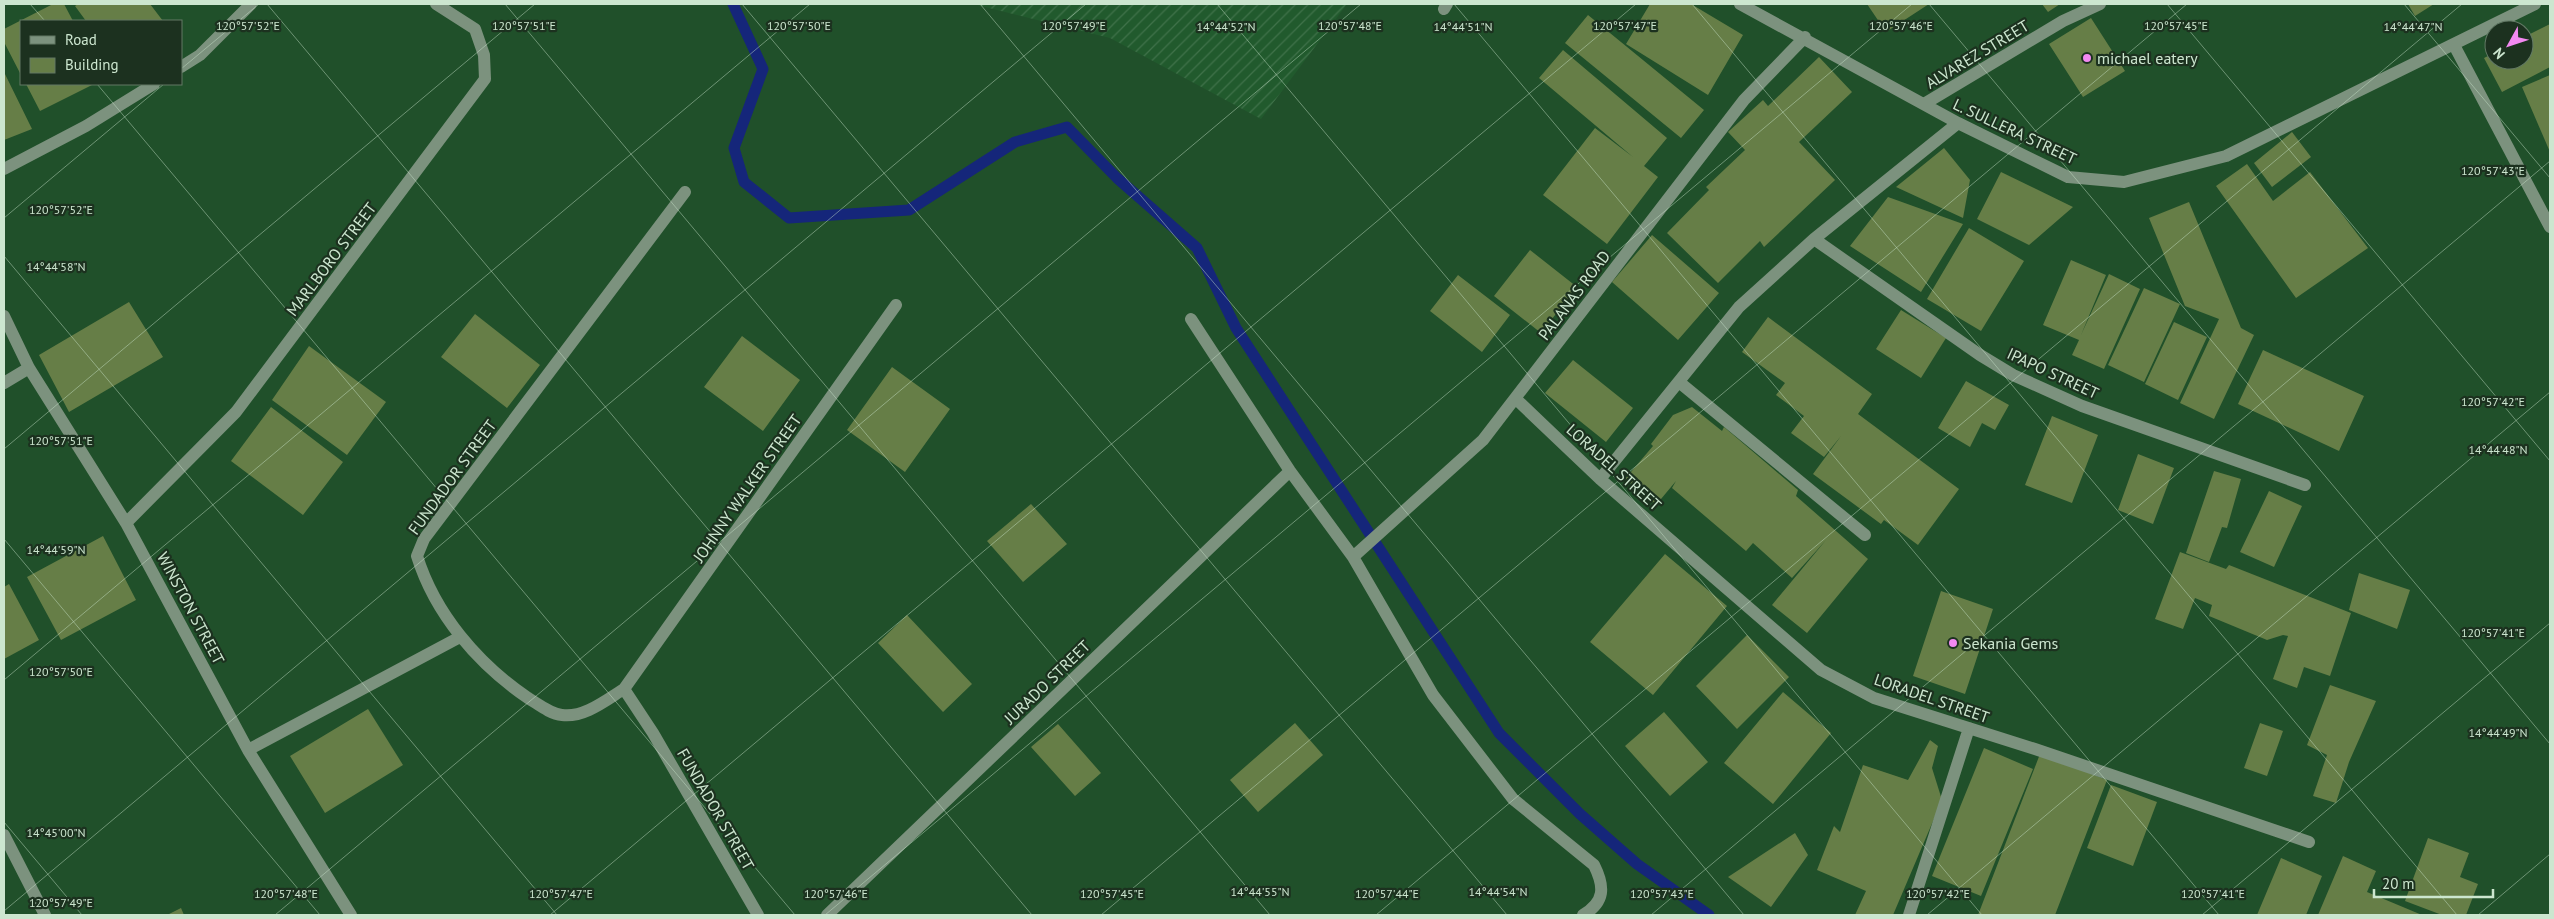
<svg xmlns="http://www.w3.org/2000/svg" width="2554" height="919" viewBox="0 0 2554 919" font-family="'PT Sans',sans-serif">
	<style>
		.industrial { fill: url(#industrial-furrows) }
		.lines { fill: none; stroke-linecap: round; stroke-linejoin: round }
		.stream { stroke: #15267a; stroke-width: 11 }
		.building { fill: #667e47 }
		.minor { stroke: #7c927e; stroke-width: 12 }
		.ticks { fill: none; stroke: #cce6cf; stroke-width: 1; stroke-opacity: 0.45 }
		.poi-dot { fill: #f389f1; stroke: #1c311f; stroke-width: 2 }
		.labels { text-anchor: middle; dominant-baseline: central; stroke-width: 4.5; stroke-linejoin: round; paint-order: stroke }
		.street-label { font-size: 16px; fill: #cce6cf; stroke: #1c311f }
		.poi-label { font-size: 16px; fill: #cce6cf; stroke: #1c311f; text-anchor: start }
		.ticks-label { font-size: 12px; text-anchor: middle; fill: #cce6cf; stroke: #1c311f; stroke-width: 4.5; stroke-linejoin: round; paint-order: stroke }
	</style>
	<defs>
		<pattern id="industrial-furrows" width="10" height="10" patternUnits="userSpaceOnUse" patternTransform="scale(1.25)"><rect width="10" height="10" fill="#215a2d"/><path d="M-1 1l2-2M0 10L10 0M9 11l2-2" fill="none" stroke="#40724a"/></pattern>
	</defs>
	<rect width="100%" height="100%" fill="#20502a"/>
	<path class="industrial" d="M 973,4 L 1347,4 L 1261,119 L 1110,38 Z"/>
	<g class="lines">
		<path class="stream" d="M 733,4 L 763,69 L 734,148 L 744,182 L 789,218 L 909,210 L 1015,142 L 1067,127 L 1117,178 L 1197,248 L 1236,328 L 1499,733 L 1580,814 L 1637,864 L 1709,915"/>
	</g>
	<path class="building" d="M 53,4 L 64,4 L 73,21 L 21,21 L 21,75 L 4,42 L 4,29 Z
		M 78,4 L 150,4 L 163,21 L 86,21 L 75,6 Z
		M 1650,4 L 1691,4 L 1743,35 L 1708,95 L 1626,44 Z
		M 1867,4 L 1929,4 L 1886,32 Z
		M 2042,4 L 2060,4 L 2048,12 Z
		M 2408,4 L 2434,4 L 2415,16 Z
		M 1588,15 L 1704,110 L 1681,138 L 1565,43 Z
		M 2091,18 L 2125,71 L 2083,97 L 2049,44 Z
		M 2550,24 L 2550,67 L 2502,92 L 2484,58 L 2494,53 L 2494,60 L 2524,60 L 2524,37 Z
		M 1563,50 L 1667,138 L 1644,166 L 1658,177 L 1607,244 L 1543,195 L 1595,128 L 1633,157 L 1539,78 Z
		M 1819,57 L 1852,92 L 1799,142 L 1835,180 L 1764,247 L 1760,241 L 1718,283 L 1667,233 L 1709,190 L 1706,187 L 1745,150 L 1728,132 L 1763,100 L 1768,106 Z
		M 4,72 L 32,129 L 4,140 Z
		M 2550,75 L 2550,152 L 2522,87 Z
		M 26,84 L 94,84 L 40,111 Z
		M 2292,132 L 2311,157 L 2272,187 L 2254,163 Z
		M 1944,148 L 1970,180 L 1963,218 L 1896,187 Z
		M 2247,164 L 2273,201 L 2310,172 L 2368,248 L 2296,298 L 2216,186 Z
		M 2001,172 L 2073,207 L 2029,245 L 1977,219 Z
		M 1888,197 L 1963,224 L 1921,292 L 1850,246 Z
		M 2189,202 L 2241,328 L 2254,335 L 2214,419 L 2180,403 L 2219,319 L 2185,306 L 2149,218 Z
		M 1969,228 L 2024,261 L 1981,331 L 1927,299 Z
		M 1652,235 L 1719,293 L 1678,340 L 1612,282 Z
		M 1530,250 L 1577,287 L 1541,333 L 1494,296 Z
		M 2071,260 L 2106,275 L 2081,335 L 2109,274 L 2140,289 L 2104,369 L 2072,355 L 2079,340 L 2043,325 Z
		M 1458,275 L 1510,315 L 1482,352 L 1430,311 Z
		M 2144,288 L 2180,304 L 2144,382 L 2108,365 Z
		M 129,302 L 163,357 L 69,412 L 39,355 Z
		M 1901,310 L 1946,338 L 1921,378 L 1876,349 Z
		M 475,314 L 540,365 L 507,408 L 441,357 Z
		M 1768,317 L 1872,394 L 1858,414 L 1959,489 L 1918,545 L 1884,520 L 1881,524 L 1813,474 L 1841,436 L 1824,457 L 1791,433 L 1804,416 L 1776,395 L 1785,383 L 1742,352 Z
		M 2174,322 L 2207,337 L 2178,400 L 2145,384 Z
		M 742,336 L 800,380 L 763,431 L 704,387 Z
		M 309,346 L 386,402 L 347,455 L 272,400 Z
		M 2263,350 L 2364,396 L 2339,451 L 2238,404 Z
		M 1573,360 L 1633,408 L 1606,442 L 1545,393 Z
		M 892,367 L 950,409 L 905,472 L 847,430 Z
		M 1966,381 L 2009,405 L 1995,430 L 1982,423 L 1970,447 L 1938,428 Z
		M 271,407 L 343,462 L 303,515 L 231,461 Z
		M 1692,407 L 1722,431 L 1724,427 L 1798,490 L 1796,496 L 1868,559 L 1807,633 L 1772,605 L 1826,540 L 1792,578 L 1753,543 L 1746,551 L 1672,488 L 1676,481 L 1656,505 L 1625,479 L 1653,446 L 1651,444 L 1673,415 Z
		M 2052,416 L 2098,435 L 2072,503 L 2025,485 Z
		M 2138,454 L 2174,468 L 2153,524 L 2118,510 Z
		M 2214,471 L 2241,479 L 2227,528 L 2222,527 L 2209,562 L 2186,553 Z
		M 2269,491 L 2302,506 L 2274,567 L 2240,552 Z
		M 1031,504 L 1067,544 L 1023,582 L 987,541 Z
		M 103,536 L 136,600 L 61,640 L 27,577 Z
		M 2180,552 L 2226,569 L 2229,565 L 2351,613 L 2330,676 L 2304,667 L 2297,688 L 2273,679 L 2288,636 L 2283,635 L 2267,640 L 2209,616 L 2212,605 L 2195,598 L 2183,629 L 2155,619 Z
		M 1665,554 L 1727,606 L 1653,695 L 1590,642 Z
		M 2359,573 L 2410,590 L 2397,629 L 2349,610 Z
		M 9,584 L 39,640 L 4,659 L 4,587 Z
		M 1941,591 L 1993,609 L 1965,694 L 1913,676 Z
		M 907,615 L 972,684 L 943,712 L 878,643 Z
		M 1747,635 L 1789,677 L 1737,729 L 1696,686 Z
		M 2330,685 L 2376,701 L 2349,762 L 2336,803 L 2313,796 L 2327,755 L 2307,745 Z
		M 1783,692 L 1831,733 L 1773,804 L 1724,763 Z
		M 368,709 L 403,765 L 325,813 L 290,756 Z
		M 1664,712 L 1708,762 L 1670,796 L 1625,746 Z
		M 1295,723 L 1323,755 L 1258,812 L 1230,780 Z
		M 2260,723 L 2283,731 L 2267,776 L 2244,768 Z
		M 1058,724 L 1101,773 L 1075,796 L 1031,747 Z
		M 1930,740 L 1938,746 L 1932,768 L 1942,800 L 1893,915 L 1855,915 L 1866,891 L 1817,870 L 1834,826 L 1840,832 L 1863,765 L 1908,780 Z
		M 1984,748 L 2033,769 L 1981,896 L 1932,876 Z
		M 2040,754 L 2107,780 L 2055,915 L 1978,915 Z
		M 2111,785 L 2157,802 L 2133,866 L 2087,848 Z
		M 1795,833 L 1808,855 L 1771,907 L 1728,877 Z
		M 2428,838 L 2469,853 L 2460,877 L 2478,884 L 2466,915 L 2442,915 L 2405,901 Z
		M 2343,856 L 2376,871 L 2367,892 L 2422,915 L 2318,915 Z
		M 2281,858 L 2322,876 L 2306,915 L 2257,915 Z
		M 181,908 L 184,915 L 167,915 Z"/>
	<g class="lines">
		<path class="minor" d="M 1740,4 L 1958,123 L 2068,177 L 2124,182 L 2226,156 L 2535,4
			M 1444,9 L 1447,4
			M 2454,45 L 2550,227
			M 181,67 L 200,55 L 251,4
			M 1924,104 L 2063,21 L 2100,4
			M 4,169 L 86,126 L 154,84
			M 685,192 L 424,539 L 417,556 C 435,614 478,664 528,698 C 538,704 550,714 562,715 C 584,718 606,700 624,689 L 653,733 L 758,915
			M 1814,239 L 1980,355 L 2013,375 L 2082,406 L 2305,485
			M 4,316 L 29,368 L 126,523 L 248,750 L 351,915
			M 1191,319 L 1290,471 L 1353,557 L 1433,695 L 1513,799 L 1594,865 C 1605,887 1605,902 1583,915
			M 1679,382 L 1865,535
			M 4,383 L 29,368
			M 1516,399 L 1600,479 L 1821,670 L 1874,698 L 2035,749 L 2309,842
			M 1600,479 L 1739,307 L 1814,239 L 1958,123
			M 126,523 L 236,412 L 485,79 L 484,55 L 475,29 L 436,4
			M 1353,557 L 1483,440 L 1744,100 L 1805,37
			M 624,689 L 896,305
			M 248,750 L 460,637
			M 4,835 L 45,915
			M 827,915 L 1290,471
			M 1909,915 L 1969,728"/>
	</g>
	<path class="ticks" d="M 30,4 L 45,21M 267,4 L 1032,915M 505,4 L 1270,915M 742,4 L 1507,915M 980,4 L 1744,915M 1217,4 L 1982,915M 1454,4 L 2219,915M 1692,4 L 2457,915M 1929,4 L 2550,744M 2167,4 L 2550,461M 2404,4 L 2550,178M 181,69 L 259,4M 97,84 L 795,915M 4,218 L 164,84M 4,256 L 557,915M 4,449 L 535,4M 4,539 L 320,915M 4,680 L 810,4M 4,822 L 82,915M 4,911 L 1086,4M 275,915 L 1361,4M 550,915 L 1636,4M 825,915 L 1912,4M 1101,915 L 2187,4M 1376,915 L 2462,4M 1651,915 L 2550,161M 1927,915 L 2550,392M 2202,915 L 2550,623M 2478,915 L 2550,854"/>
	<g class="poi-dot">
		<circle cx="2087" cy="58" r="5"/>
		<circle cx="1953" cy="643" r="5"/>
	</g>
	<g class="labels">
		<g class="street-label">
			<text transform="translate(1977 54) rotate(-31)">ALVAREZ STREET</text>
			<text transform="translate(2015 131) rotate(25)">L. SULLERA STREET</text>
			<text transform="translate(331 259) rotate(-53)">MARLBORO STREET</text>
			<text transform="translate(1574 295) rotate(-53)">PALANAS ROAD</text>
			<text transform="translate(2053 373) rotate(25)">IPAPO STREET</text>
			<text transform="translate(1614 467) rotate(42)">LORADEL STREET</text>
			<text transform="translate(452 477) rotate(-54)">FUNDADOR STREET</text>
			<text transform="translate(747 488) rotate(-55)">JOHNNY WALKER STREET</text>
			<text transform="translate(191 608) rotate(62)">WINSTON STREET</text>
			<text transform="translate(1047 682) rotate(-44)">JURADO STREET</text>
			<text transform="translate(1932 698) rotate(19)">LORADEL STREET</text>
			<text transform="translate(716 809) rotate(60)">FUNDADOR STREET</text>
		</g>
		<g class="poi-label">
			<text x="2097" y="58">michael eatery</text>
			<text x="1963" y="643">Sekania Gems</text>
		</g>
	</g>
	<g class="ticks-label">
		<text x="248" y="30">120°57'52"E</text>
		<text x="1350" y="30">120°57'48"E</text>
		<text x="1625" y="30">120°57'47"E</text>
		<text x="2176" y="30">120°57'45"E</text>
		<text x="524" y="30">120°57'51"E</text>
		<text x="799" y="30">120°57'50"E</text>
		<text x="1074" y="30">120°57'49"E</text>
		<text x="1901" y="30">120°57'46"E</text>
		<text x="1226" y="31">14°44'52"N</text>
		<text x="1463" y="31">14°44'51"N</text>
		<text x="2413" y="31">14°44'47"N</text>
		<text x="2493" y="175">120°57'43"E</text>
		<text x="61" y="214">120°57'52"E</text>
		<text x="56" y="271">14°44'58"N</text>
		<text x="2493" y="406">120°57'42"E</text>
		<text x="61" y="445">120°57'51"E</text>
		<text x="2498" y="454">14°44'48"N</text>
		<text x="56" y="554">14°44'59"N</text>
		<text x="2493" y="637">120°57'41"E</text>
		<text x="61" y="676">120°57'50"E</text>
		<text x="2498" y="737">14°44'49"N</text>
		<text x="56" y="837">14°45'00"N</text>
		<text x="1260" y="896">14°44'55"N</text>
		<text x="1498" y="896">14°44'54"N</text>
		<text x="286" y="898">120°57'48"E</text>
		<text x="561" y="898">120°57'47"E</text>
		<text x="836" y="898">120°57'46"E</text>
		<text x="1112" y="898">120°57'45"E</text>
		<text x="1387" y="898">120°57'44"E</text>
		<text x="1662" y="898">120°57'43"E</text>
		<text x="1938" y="898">120°57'42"E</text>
		<text x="2213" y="898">120°57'41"E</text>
		<text x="61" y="907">120°57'49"E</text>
	</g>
	<rect width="2554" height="919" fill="none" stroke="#cce6cf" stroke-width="10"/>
	<rect x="20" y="20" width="162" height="65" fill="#1c311f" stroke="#627965"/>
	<rect x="30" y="36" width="25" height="8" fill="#7c927e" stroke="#627965"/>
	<text x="65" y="45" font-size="15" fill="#cce6cf">Road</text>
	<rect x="30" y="58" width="25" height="15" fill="#667e47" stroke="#627965"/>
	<text x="65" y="70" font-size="15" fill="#cce6cf">Building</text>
	<g transform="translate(2509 45) rotate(230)"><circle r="24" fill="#1c311f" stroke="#627965"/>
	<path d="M0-4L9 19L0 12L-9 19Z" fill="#f389f1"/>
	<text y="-8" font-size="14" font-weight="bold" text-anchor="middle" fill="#cce6cf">N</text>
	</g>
	<path d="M2374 889v8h119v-8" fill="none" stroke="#cce6cf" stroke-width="2.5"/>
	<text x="2382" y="889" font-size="15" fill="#cce6cf" stroke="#1c311f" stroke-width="4" paint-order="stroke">20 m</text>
</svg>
